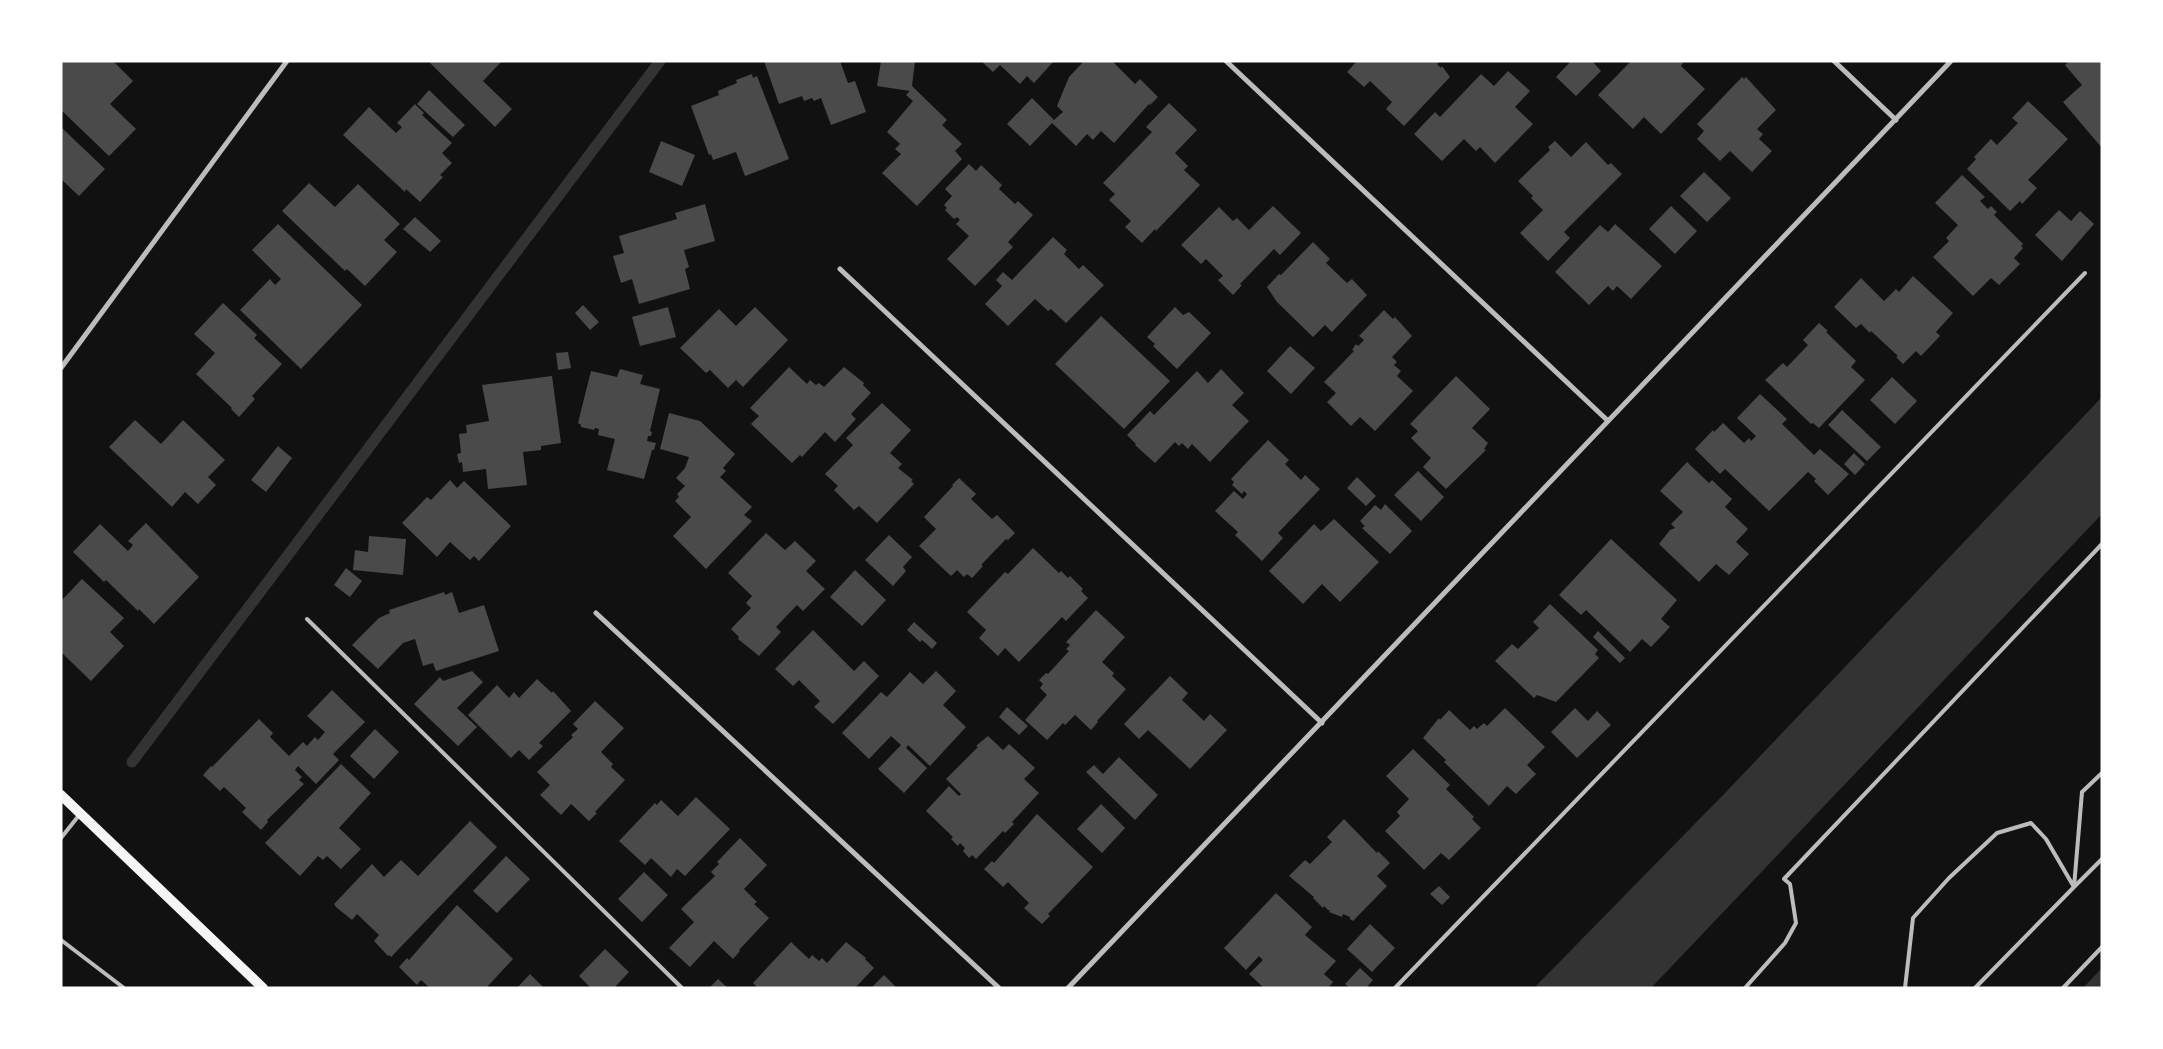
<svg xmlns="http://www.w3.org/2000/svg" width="2163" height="1049" viewBox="0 0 2163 1049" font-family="Lora,serif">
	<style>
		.water { fill: #333 }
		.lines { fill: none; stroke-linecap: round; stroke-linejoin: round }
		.stream { stroke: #333; stroke-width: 11 }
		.building { fill: #4a4a4a }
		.service { stroke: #bcbcbc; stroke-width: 4 }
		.minor { stroke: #bcbcbc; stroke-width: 5 }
		.secondary { stroke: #f5f5f5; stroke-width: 10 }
	</style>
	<rect width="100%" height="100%" fill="#111"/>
	<path class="water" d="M 2102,397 L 2102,514 L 1651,988 L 1534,988 L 1725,793 Z
		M 2102,968 L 2102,988 L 2083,988 Z"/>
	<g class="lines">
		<path class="stream" d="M 132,762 L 660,61"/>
	</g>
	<path class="building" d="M 61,61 L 113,61 L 133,81 L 110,104 L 136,129 L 109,156 L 61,110 Z
		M 431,61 L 502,61 L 483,81 L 512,109 L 495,127 L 430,63 Z
		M 764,61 L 840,61 L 848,83 L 855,81 L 866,112 L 831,125 L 821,98 L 814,101 L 812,98 L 804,101 L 802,96 L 779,104 Z
		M 881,61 L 915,61 L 912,86 L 947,120 L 942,125 L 962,144 L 955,151 L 962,159 L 917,206 L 882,173 L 901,154 L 895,149 L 900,144 L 887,132 L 913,101 L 906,95 L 910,91 L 877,86 Z
		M 981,61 L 1054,61 L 1034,83 L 1027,76 L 1020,84 L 1000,65 L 993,72 Z
		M 1084,61 L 1115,61 L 1114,63 L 1135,84 L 1140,79 L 1158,97 L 1150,105 L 1149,104 L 1114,143 L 1101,131 L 1093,140 L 1087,134 L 1076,146 L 1052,123 L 1030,146 L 1007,124 L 1032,98 L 1054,120 L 1063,112 L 1057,106 L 1069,77 Z
		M 1357,61 L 1440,61 L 1437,64 L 1441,68 L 1442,66 L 1450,77 L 1404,126 L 1386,109 L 1392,102 L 1370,81 L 1364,87 L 1347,72 Z
		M 1571,61 L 1592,61 L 1601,71 L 1576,96 L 1556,77 Z
		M 1631,61 L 1681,61 L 1683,63 L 1681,66 L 1705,89 L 1661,134 L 1644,117 L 1633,129 L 1598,95 Z
		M 2069,61 L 2102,61 L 2102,148 L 2063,102 L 2082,85 L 2065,65 Z
		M 1508,71 L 1530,91 L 1515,107 L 1533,124 L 1495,163 L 1480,147 L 1476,151 L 1464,139 L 1442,161 L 1414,134 L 1435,112 L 1440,117 L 1481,74 L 1494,86 Z
		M 752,74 L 753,78 L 757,76 L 789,159 L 745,176 L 736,152 L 713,160 L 711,154 L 709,155 L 691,106 L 719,95 L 718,91 L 737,83 L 736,80 Z
		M 1742,77 L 1744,79 L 1746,77 L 1776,110 L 1757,129 L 1763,134 L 1759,139 L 1772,151 L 1752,172 L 1730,151 L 1720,161 L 1697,139 L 1704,131 L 1697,124 Z
		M 429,90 L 465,125 L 453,137 L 417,104 Z
		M 2028,101 L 2068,139 L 2028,180 L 2037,188 L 2022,204 L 2020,201 L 2010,211 L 1967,169 L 1976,159 L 1974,157 L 1991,139 L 1997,145 L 2018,123 L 2012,118 Z
		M 1169,103 L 1197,130 L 1175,153 L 1188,166 L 1184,170 L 1200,185 L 1156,231 L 1155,229 L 1142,243 L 1125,227 L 1131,221 L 1109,200 L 1115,194 L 1103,183 L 1152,132 L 1146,127 Z
		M 415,104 L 424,113 L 422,115 L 452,143 L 442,153 L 452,163 L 440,175 L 443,177 L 420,202 L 406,189 L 405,192 L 343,135 L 369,107 L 396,133 L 402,127 L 397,123 Z
		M 61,127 L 105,169 L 79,196 L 61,179 Z
		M 661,141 L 695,155 L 682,186 L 649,172 Z
		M 1555,141 L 1571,157 L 1586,142 L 1608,165 L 1611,163 L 1622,174 L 1564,232 L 1570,238 L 1548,261 L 1520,233 L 1543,210 L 1531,198 L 1533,196 L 1518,181 L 1550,150 L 1548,147 Z
		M 969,164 L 976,171 L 981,165 L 1002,185 L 999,189 L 1015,204 L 1018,201 L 1033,215 L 1008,242 L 1013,247 L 975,286 L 947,259 L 969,236 L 956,224 L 960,220 L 957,217 L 954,219 L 945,210 L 947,208 L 944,205 L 952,196 L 945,189 Z
		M 1704,172 L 1731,198 L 1707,222 L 1680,196 Z
		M 1962,175 L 1985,197 L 1980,201 L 1988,209 L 1991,206 L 1997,212 L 1994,215 L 2023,244 L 2021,246 L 2023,248 L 2014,258 L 2020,264 L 1999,285 L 1991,278 L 1973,296 L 1933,257 L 1949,241 L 1946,238 L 1958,225 L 1935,203 Z
		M 309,183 L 335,207 L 358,184 L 400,224 L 384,240 L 397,252 L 365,286 L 347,269 L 345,271 L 282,211 Z
		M 705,204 L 715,241 L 684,250 L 689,267 L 685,269 L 690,289 L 639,304 L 632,279 L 621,283 L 613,256 L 624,253 L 619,236 L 677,219 L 675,213 Z
		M 1273,206 L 1301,233 L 1280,255 L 1274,249 L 1240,284 L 1242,285 L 1233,295 L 1218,280 L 1223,276 L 1206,259 L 1201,264 L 1181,245 L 1219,207 L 1233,221 L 1237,218 L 1249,230 Z
		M 1671,206 L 1697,231 L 1675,254 L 1649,229 Z
		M 2059,210 L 2071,221 L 2080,211 L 2094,224 L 2062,261 L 2035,235 Z
		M 415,217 L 441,241 L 430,252 L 403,229 Z
		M 278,224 L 362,305 L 301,369 L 240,310 L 270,279 L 275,285 L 281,279 L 252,250 Z
		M 1615,224 L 1662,266 L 1631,299 L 1617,286 L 1613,291 L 1608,286 L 1589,305 L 1555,272 L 1600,225 L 1608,232 Z
		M 1053,237 L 1067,250 L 1064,254 L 1079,269 L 1083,265 L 1104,285 L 1066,323 L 1051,309 L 1048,311 L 1035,299 L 1008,326 L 985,304 L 1002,286 L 996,280 L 1003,272 L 1012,280 Z
		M 1313,242 L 1330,259 L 1326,263 L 1347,283 L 1352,279 L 1367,295 L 1332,332 L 1325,325 L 1313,337 L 1277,302 L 1267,287 L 1279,274 L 1281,275 Z
		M 1913,276 L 1953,313 L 1936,332 L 1940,336 L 1921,356 L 1916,351 L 1903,364 L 1896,357 L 1898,356 L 1871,331 L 1870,333 L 1861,324 L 1856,328 L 1834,307 L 1861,278 L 1884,301 L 1896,289 L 1899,292 Z
		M 223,303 L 257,335 L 254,338 L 282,364 L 252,396 L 255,399 L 239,417 L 231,409 L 232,408 L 196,374 L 215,353 L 194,334 Z
		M 583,305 L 599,322 L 590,330 L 575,313 Z
		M 668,307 L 676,337 L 640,346 L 632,317 Z
		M 755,307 L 788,340 L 743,387 L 736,380 L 728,388 L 710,370 L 706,373 L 680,348 L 719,309 L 736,326 Z
		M 1175,307 L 1183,315 L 1189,312 L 1211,333 L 1177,369 L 1153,346 L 1155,344 L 1147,337 Z
		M 1384,310 L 1393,319 L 1395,317 L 1412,336 L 1392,357 L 1397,362 L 1394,365 L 1401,371 L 1397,376 L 1413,391 L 1375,431 L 1360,417 L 1351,426 L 1327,402 L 1336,393 L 1324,382 L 1354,351 L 1352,350 L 1356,344 L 1358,346 L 1364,340 L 1359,336 Z
		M 1101,316 L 1170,381 L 1124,429 L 1055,364 Z
		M 1819,323 L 1828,331 L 1826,332 L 1856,361 L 1851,367 L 1865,380 L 1819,428 L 1813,423 L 1811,424 L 1765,380 L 1783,363 L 1787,367 L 1808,345 L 1803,340 Z
		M 1290,346 L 1315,368 L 1291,394 L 1267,371 Z
		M 568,352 L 571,368 L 558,370 L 556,353 Z
		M 789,367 L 807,384 L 810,380 L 816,385 L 819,383 L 824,387 L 844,367 L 864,383 L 863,385 L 871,393 L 851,414 L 856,419 L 835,442 L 825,432 L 802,457 L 800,455 L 792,463 L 751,424 L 759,416 L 750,408 Z
		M 620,369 L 643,375 L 640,384 L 660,389 L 650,431 L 652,432 L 651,436 L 648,436 L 647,441 L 656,443 L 654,450 L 652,450 L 644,479 L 607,470 L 615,439 L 598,435 L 599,429 L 595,428 L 594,430 L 581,427 L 581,425 L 578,423 L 591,371 L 617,377 Z
		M 1221,369 L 1244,393 L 1232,405 L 1249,421 L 1210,462 L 1192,444 L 1188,449 L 1182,443 L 1179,446 L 1175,442 L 1155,463 L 1135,445 L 1136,444 L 1127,435 L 1150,411 L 1154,415 L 1197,371 L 1208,383 Z
		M 552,376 L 561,443 L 541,446 L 541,450 L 523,452 L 527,485 L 488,489 L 486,469 L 463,472 L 462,462 L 459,463 L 457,454 L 461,453 L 459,434 L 467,433 L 466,425 L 489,421 L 482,385 Z
		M 1456,376 L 1490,409 L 1472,428 L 1488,443 L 1484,449 L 1486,450 L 1446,489 L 1423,467 L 1431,458 L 1411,438 L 1418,431 L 1410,424 Z
		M 1892,377 L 1917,401 L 1895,424 L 1870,400 Z
		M 1760,394 L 1787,419 L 1782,424 L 1814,455 L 1820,449 L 1849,474 L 1828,495 L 1814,481 L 1816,479 L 1808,472 L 1769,511 L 1725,469 L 1720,474 L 1695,449 L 1713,430 L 1714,432 L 1723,423 L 1744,443 L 1749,438 L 1751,441 L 1756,436 L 1737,418 Z
		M 882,403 L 911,430 L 890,453 L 902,464 L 898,468 L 913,480 L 911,481 L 914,484 L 877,523 L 859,506 L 854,510 L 834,490 L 838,486 L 825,474 L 853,445 L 846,438 Z
		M 1842,410 L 1881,447 L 1867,461 L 1828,425 Z
		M 669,413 L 700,421 L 735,454 L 723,468 L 726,471 L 720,477 L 752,507 L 744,515 L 752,521 L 706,569 L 673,536 L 691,517 L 675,501 L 679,497 L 677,494 L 685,486 L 676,478 L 685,468 L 689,457 L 660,449 Z
		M 135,420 L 161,444 L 183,420 L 225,460 L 208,477 L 216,485 L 198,504 L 185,492 L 172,507 L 109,447 Z
		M 1268,440 L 1289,460 L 1285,464 L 1301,480 L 1305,475 L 1320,489 L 1278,533 L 1283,538 L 1262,561 L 1235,535 L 1238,532 L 1215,511 L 1234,491 L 1243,499 L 1247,494 L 1244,491 L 1242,494 L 1232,485 L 1234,482 L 1231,479 Z
		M 278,446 L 292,458 L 266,492 L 251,480 Z
		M 1854,453 L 1865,464 L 1855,475 L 1844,464 Z
		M 1687,462 L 1709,483 L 1712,480 L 1732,499 L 1725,507 L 1748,529 L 1736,542 L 1749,554 L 1729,575 L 1716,564 L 1699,582 L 1659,544 L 1670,530 L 1675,528 L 1671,524 L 1683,512 L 1660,491 Z
		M 1418,471 L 1444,497 L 1421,521 L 1394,495 Z
		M 1357,477 L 1376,496 L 1366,506 L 1347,488 Z
		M 959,478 L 976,494 L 971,499 L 992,519 L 997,515 L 1015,533 L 1008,540 L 1006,539 L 981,565 L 983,566 L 972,578 L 967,574 L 964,577 L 957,570 L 951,576 L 919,546 L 936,529 L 924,517 L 953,486 L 952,485 Z
		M 450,480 L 457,488 L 464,481 L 511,526 L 479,561 L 474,556 L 470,560 L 450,542 L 437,557 L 402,523 L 427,497 L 431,500 Z
		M 1385,504 L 1412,531 L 1390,554 L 1362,528 L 1365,526 L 1360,521 L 1375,505 L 1381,510 Z
		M 1334,519 L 1379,562 L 1340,602 L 1322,584 L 1303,604 L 1269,571 L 1314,524 L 1321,531 Z
		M 146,523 L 199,577 L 154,624 L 139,609 L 138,611 L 106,580 L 104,582 L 73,552 L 100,524 L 128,551 L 133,545 L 128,541 Z
		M 766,533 L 785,550 L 795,541 L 816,561 L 806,571 L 825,589 L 803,611 L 797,605 L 776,627 L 781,632 L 759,656 L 738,639 L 739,637 L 731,629 L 751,608 L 746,603 L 752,596 L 728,573 Z
		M 889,535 L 912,557 L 903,567 L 906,571 L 893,586 L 865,560 Z
		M 369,536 L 406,539 L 403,575 L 353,570 L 355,550 L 368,552 Z
		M 1611,539 L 1677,600 L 1661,619 L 1670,627 L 1651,647 L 1642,639 L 1630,652 L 1586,610 L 1581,615 L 1559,595 Z
		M 1033,548 L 1059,573 L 1061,571 L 1068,578 L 1070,576 L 1083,589 L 1081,591 L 1088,598 L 1066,621 L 1062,617 L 1019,662 L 1005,648 L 998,656 L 979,638 L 986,630 L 967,612 L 1005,572 L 1008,574 Z
		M 346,568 L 362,581 L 350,597 L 334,585 Z
		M 855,570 L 886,600 L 862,626 L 830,597 Z
		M 82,579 L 124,618 L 110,632 L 124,646 L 91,681 L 61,652 L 61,601 Z
		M 444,592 L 445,595 L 452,592 L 459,613 L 484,605 L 499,651 L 436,671 L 433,663 L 423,666 L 415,639 L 403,643 L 378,669 L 352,645 L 379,618 L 390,613 L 389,610 Z
		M 1550,604 L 1598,650 L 1595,654 L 1599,658 L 1556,702 L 1537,695 L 1534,698 L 1495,661 L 1512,644 L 1518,649 L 1539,628 L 1533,622 Z
		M 1096,610 L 1125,637 L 1102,662 L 1114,673 L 1112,676 L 1126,689 L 1097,721 L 1098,722 L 1091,730 L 1075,715 L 1065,725 L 1063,723 L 1047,740 L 1025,720 L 1047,695 L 1040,688 L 1043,684 L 1039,680 L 1046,673 L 1048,674 L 1069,651 L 1066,649 L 1070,645 L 1066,642 Z
		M 914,622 L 937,643 L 932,649 L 922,640 L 920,642 L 907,630 Z
		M 813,630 L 854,671 L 864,661 L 879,676 L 833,724 L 814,707 L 820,701 L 799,680 L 793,686 L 775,669 Z
		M 1598,631 L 1625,658 L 1620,663 L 1593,637 Z
		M 472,671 L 483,682 L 457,708 L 477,727 L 458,746 L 414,704 L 440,677 L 443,681 Z
		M 936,671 L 956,691 L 943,705 L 966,727 L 930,766 L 908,745 L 906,748 L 927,768 L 904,793 L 878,769 L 901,745 L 891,736 L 869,759 L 842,733 L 881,692 L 887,697 L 910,672 L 923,684 Z
		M 1170,676 L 1188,693 L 1182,700 L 1204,721 L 1210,714 L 1227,730 L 1190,769 L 1148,730 L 1139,739 L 1124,724 Z
		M 537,679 L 552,693 L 553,691 L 571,711 L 539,743 L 543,746 L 529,760 L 519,750 L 511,758 L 468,715 L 497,685 L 509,698 L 514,692 L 519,698 Z
		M 332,690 L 365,722 L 333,754 L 339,760 L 316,784 L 298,766 L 295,770 L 302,777 L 299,780 L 304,784 L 267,820 L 268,822 L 261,830 L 242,812 L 246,808 L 224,787 L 220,791 L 203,775 L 211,766 L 212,767 L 259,719 L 273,733 L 270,737 L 289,756 L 303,742 L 307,746 L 315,737 L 318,740 L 325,732 L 307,716 Z
		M 595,701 L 624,728 L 601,752 L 613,764 L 611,767 L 625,780 L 595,812 L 597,813 L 589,821 L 571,804 L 561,815 L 540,795 L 550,785 L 537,772 L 573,737 L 571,735 L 578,729 L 573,724 Z
		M 1007,707 L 1028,726 L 1019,735 L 999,717 Z
		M 1505,708 L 1545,747 L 1527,765 L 1536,774 L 1516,794 L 1507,786 L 1489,806 L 1444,762 L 1446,760 L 1423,738 L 1439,718 L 1440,720 L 1449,710 L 1470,730 L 1474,726 L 1477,729 L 1484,723 L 1487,726 Z
		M 1575,708 L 1588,721 L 1597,711 L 1611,725 L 1577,758 L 1551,732 Z
		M 375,729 L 399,752 L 374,779 L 350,756 Z
		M 988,736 L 1003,750 L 1009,744 L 1035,768 L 1024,779 L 1039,793 L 1012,822 L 1014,824 L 1005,833 L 1003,831 L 976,859 L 972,855 L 969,858 L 963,851 L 965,848 L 960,843 L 958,846 L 951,839 L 953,837 L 926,811 L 949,786 L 959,796 L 961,794 L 946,779 L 978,747 L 976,746 Z
		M 1413,749 L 1450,785 L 1446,789 L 1474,817 L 1472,819 L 1481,828 L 1449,860 L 1441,853 L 1424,870 L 1385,831 L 1400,816 L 1397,812 L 1409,799 L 1386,776 Z
		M 1119,757 L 1158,795 L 1135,820 L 1086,772 L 1094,765 L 1103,774 Z
		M 341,764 L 371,793 L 339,828 L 361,849 L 341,869 L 327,856 L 323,860 L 318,856 L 300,876 L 265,843 Z
		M 696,797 L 730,829 L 685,876 L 677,869 L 671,877 L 651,858 L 645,865 L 619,841 L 655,803 L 657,805 L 661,800 L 678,816 Z
		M 1101,804 L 1125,828 L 1102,853 L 1077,829 Z
		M 1037,814 L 1093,867 L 1048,914 L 1050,916 L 1042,924 L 1024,908 L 1029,903 L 1008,882 L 1003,887 L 984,869 L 992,861 L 994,863 Z
		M 1344,819 L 1377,853 L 1378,851 L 1390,863 L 1377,876 L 1387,886 L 1353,921 L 1350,919 L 1350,917 L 1343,914 L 1342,917 L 1329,912 L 1330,910 L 1328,910 L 1324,906 L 1323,908 L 1313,898 L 1314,897 L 1289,876 L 1305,860 L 1310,864 L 1332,842 L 1327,837 Z
		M 470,821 L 497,847 L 391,957 L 389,955 L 388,956 L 374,941 L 379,935 L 357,914 L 352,920 L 336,907 L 334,904 L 372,864 L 384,877 L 401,860 L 418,876 Z
		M 740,838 L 767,865 L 744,889 L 757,902 L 754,904 L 769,918 L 739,950 L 740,951 L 733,959 L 714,941 L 690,967 L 669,948 L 694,922 L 681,909 L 715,876 L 711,872 L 719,864 L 717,862 Z
		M 506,856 L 530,879 L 497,913 L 473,891 Z
		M 644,872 L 668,895 L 642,922 L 618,899 Z
		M 1439,886 L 1450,897 L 1442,905 L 1430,894 Z
		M 1276,893 L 1312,927 L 1305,935 L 1336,961 L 1324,974 L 1333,982 L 1328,988 L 1264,988 L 1249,974 L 1263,960 L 1259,956 L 1246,970 L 1224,948 Z
		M 457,905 L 513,959 L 486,988 L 430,988 L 421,980 L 417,985 L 399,967 L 407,958 L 409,960 Z
		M 1370,924 L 1395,948 L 1372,972 L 1347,949 Z
		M 791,942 L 809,959 L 812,955 L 819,961 L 822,958 L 827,963 L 846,942 L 866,958 L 865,959 L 874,968 L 855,988 L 758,988 L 753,983 Z
		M 605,949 L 629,972 L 614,988 L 591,988 L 579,976 Z
		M 1360,968 L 1373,980 L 1366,988 L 1350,988 L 1345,984 Z
		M 530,974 L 544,988 L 517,988 Z
		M 884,975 L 897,988 L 871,988 Z
		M 718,979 L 728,988 L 709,988 Z"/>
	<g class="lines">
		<path class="service" d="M 307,619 L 682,988
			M 61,838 L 80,814
			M 61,940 L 124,988
			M 1395,988 L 2085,273
			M 1745,988 L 1785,943 L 1796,923 L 1790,884 L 1784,879 L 2102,544
			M 1905,988 L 1913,918 L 1949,878 L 1997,833 L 2031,823 L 2046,839 L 2074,887 L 2102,859
			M 1975,988 L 2074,887 L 2082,792 L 2102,773
			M 2063,988 L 2102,947"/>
		<path class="minor" d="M 1226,61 L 1607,420
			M 1834,61 L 1896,120
			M 840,269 L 1322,723
			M 61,368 L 287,61
			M 596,613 L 999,988
			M 1068,988 L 1951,61"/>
		<path class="secondary" d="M 61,795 L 263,988"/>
	</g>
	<rect width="2163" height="1049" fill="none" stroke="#ffffff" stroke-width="125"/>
</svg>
